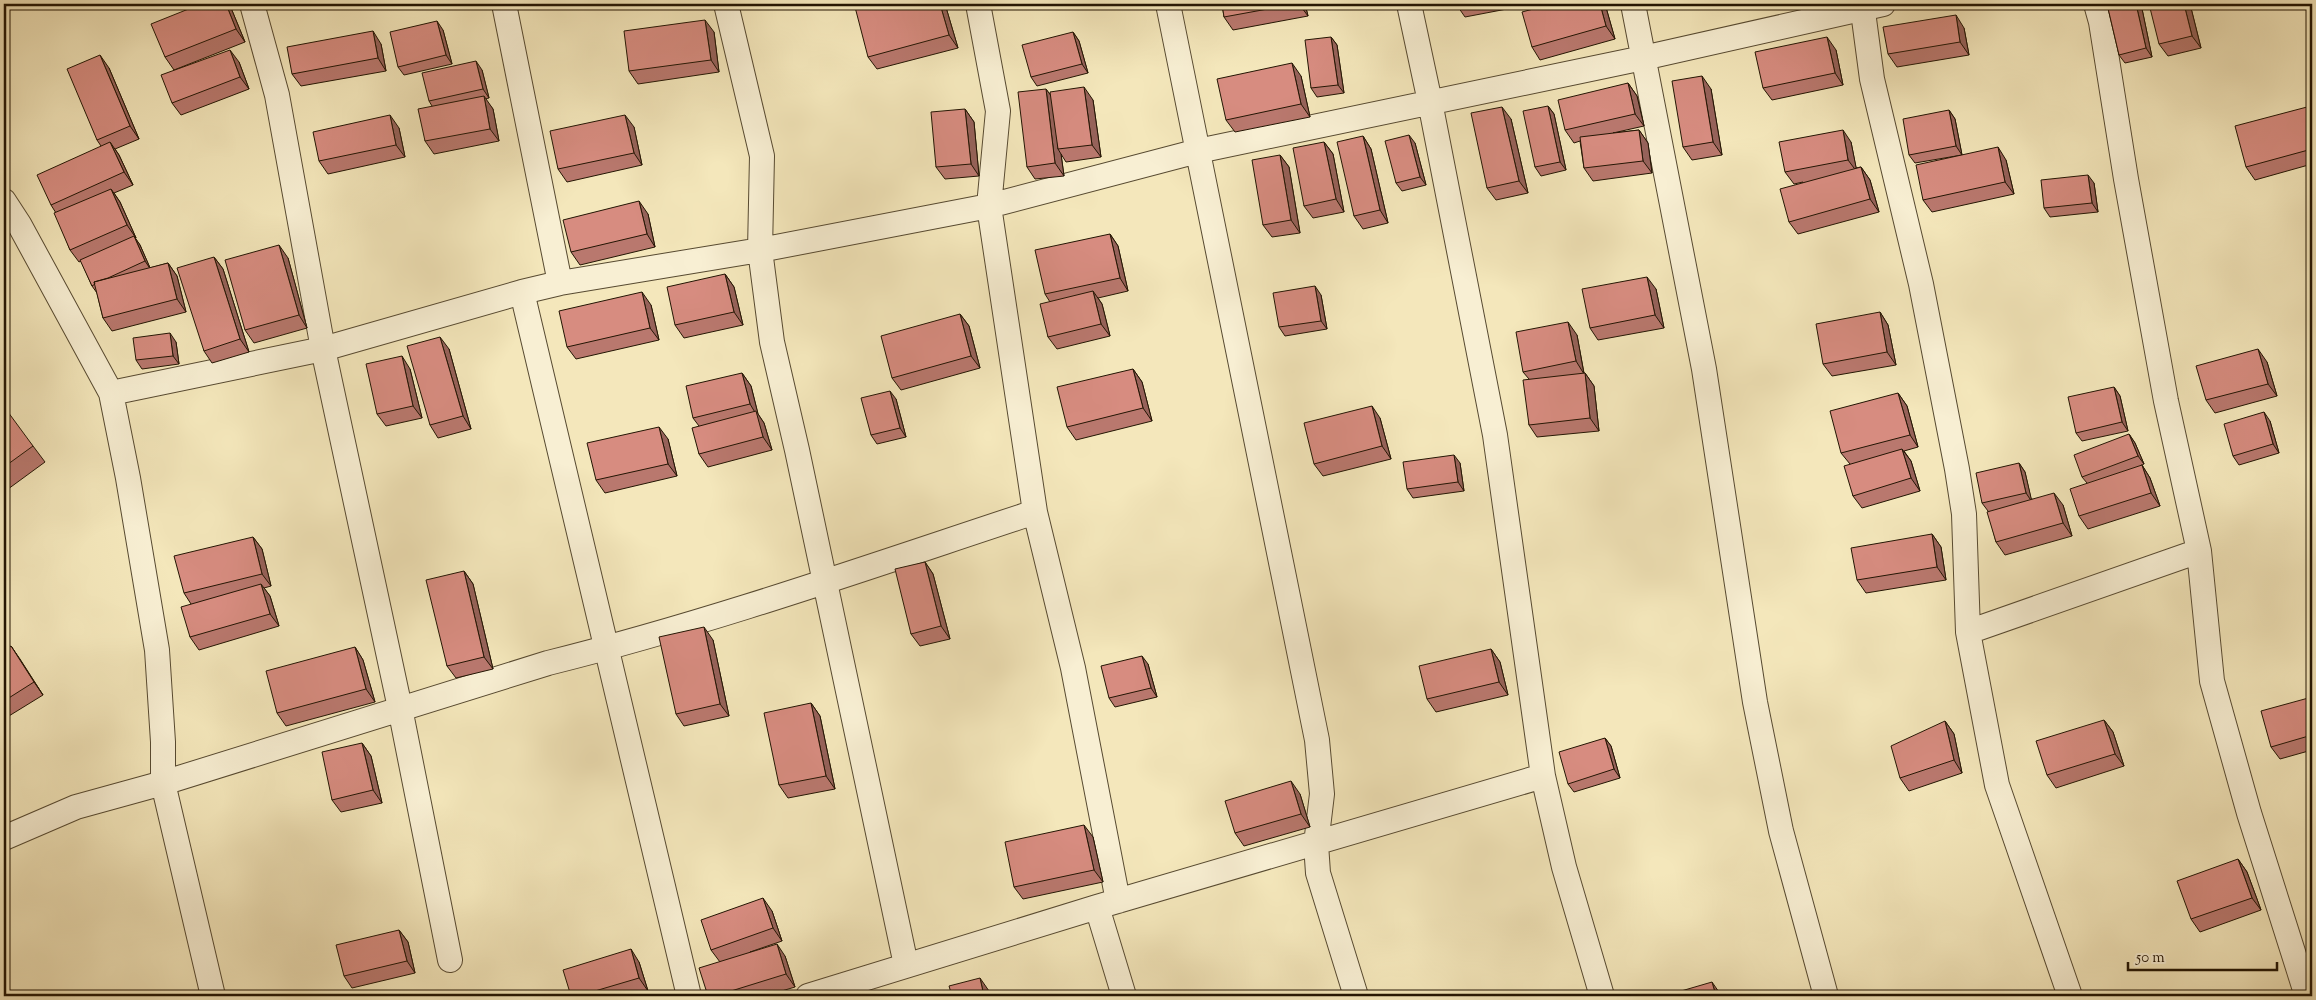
<svg xmlns="http://www.w3.org/2000/svg" width="2316" height="1000" viewBox="0 0 2316 1000" font-family="'Sorts Mill Goudy',serif">
	<style>
		.lines { fill: none; stroke-linecap: round; stroke-linejoin: round }
		.minor-casing { stroke: #574a31; stroke-width: 26 }
		.minor { stroke: #f8efd3; stroke-width: 24 }
		.wall { fill: #b9786e; stroke: #231503 }
		.shaded-wall { fill: #96625a; stroke: #231503 }
		.building { fill: #d78c80; stroke: #231503 }
	</style>
	<rect width="100%" height="100%" fill="#f4e7bb"/>
	<filter id="stains"><feTurbulence type="fractalNoise" baseFrequency=".004" numOctaves="4"/><feColorMatrix values="0 0 0 0 .2 0 0 0 0 .09 0 0 0 0 .02 0 0 0 .5 -.17"/></filter>
	<radialGradient id="worn" r=".72"><stop offset=".6" stop-color="#630" stop-opacity="0"/><stop offset="1" stop-color="#630" stop-opacity=".3"/></radialGradient>
	<g class="lines">
		<defs>
			<path id="minor" d="M 252,4 L 277,95 L 323,349 L 400,708 L 450,960
				M 504,4 L 560,283
				M 726,4 L 762,156 L 760,250 L 772,342 L 797,450 L 906,965
				M 978,4 L 998,111 L 989,206 L 1035,512 L 1073,668 L 1118,901
				M 1168,4 L 1317,740 L 1322,794 L 1316,844 L 1318,873 L 1356,996
				M 1409,4 L 1430,102 L 1495,435 L 1543,776 L 1564,867 L 1602,996
				M 1633,4 L 1704,369 L 1755,702 L 1781,831 L 1826,996
				M 1862,4 L 1872,79 L 1921,284 L 1957,469 L 1964,514 L 1968,632 L 1997,785 L 2070,996
				M 2096,4 L 2101,22 L 2126,179 L 2166,401 L 2199,551 L 2212,681 L 2249,813 L 2307,996
				M 4,201 L 19,224 L 111,393 L 128,478 L 157,650 L 163,742 L 163,783 L 213,996
				M 522,292 L 689,996
				M 111,393 L 323,349 L 522,292 L 560,283 L 760,250 L 989,206 L 1198,151 L 1643,58 L 1883,4
				M 1968,632 L 2199,551
				M 4,838 L 76,807 L 163,783 L 548,663 C 713,622 874,565 1035,512
				M 1097,907 L 1124,996
				M 808,996 L 1097,907 L 1543,776"/>
		</defs>
		<use href="#minor" class="minor-casing"/>
		<use href="#minor" class="minor"/>
	</g>
	<path class="wall" d="M 201,4 L 228,4 L 231,8 L 245,42 L 174,70 L 165,57 Z
		M 945,4 L 958,48 L 877,69 L 868,57 Z
		M 1222,4 L 1305,4 L 1308,16 L 1233,30 L 1224,17 Z
		M 1456,4 L 1533,4 L 1465,17 Z
		M 1552,4 L 1605,4 L 1615,39 L 1540,60 L 1532,47 Z
		M 2107,4 L 2141,4 L 2152,57 L 2125,63 L 2119,55 Z
		M 2190,4 L 2201,48 L 2168,56 L 2159,44 Z
		M 1964,28 L 1969,55 L 1897,67 L 1888,54 Z
		M 443,30 L 452,64 L 404,75 L 398,67 Z
		M 714,32 L 719,72 L 638,84 L 629,71 Z
		M 1073,32 L 1079,41 L 1088,73 L 1037,86 L 1031,77 Z
		M 1331,37 L 1337,45 L 1344,93 L 1317,97 L 1311,88 Z
		M 381,44 L 386,71 L 301,86 L 292,74 Z
		M 1836,50 L 1843,85 L 1772,100 L 1763,88 Z
		M 239,62 L 249,89 L 181,115 L 172,103 Z
		M 109,68 L 139,139 L 115,149 L 119,155 L 133,185 L 114,193 L 120,202 L 136,238 L 135,238 L 140,245 L 150,268 L 168,263 L 177,276 L 186,312 L 112,331 L 103,318 L 97,293 L 92,286 L 81,261 L 79,262 L 70,250 L 56,213 L 51,205 L 101,146 L 97,140 Z
		M 482,70 L 489,98 L 485,99 L 493,109 L 499,141 L 434,154 L 425,141 L 432,106 L 429,101 Z
		M 1301,76 L 1310,117 L 1235,132 L 1226,120 Z
		M 1628,83 L 1637,96 L 1644,126 L 1613,133 L 1639,130 L 1648,143 L 1652,173 L 1593,181 L 1584,168 L 1580,141 L 1574,143 L 1565,130 Z
		M 1046,89 L 1050,95 L 1093,100 L 1101,157 L 1066,162 L 1061,154 L 1064,176 L 1035,179 L 1027,167 Z
		M 1711,89 L 1722,155 L 1692,160 L 1683,147 Z
		M 1548,106 L 1554,114 L 1566,170 L 1541,176 L 1535,167 Z
		M 965,109 L 974,122 L 979,176 L 945,179 L 936,167 Z
		M 1949,110 L 1955,119 L 1962,155 L 1915,163 L 1909,155 Z
		M 2312,114 L 2312,164 L 2255,180 L 2246,167 Z
		M 1511,119 L 1528,193 L 1496,200 L 1487,188 Z
		M 634,127 L 642,165 L 567,182 L 558,169 Z
		M 399,128 L 405,157 L 328,174 L 319,161 Z
		M 1363,136 L 1371,149 L 1388,223 L 1363,229 L 1354,216 Z
		M 1324,142 L 1333,154 L 1344,212 L 1313,218 L 1304,206 Z
		M 1851,142 L 1856,168 L 1861,167 L 1870,180 L 1879,212 L 1798,234 L 1789,222 L 1803,182 L 1794,184 L 1785,172 Z
		M 1415,143 L 1426,185 L 1402,191 L 1396,183 Z
		M 1280,155 L 1289,167 L 1300,233 L 1272,237 L 1263,225 Z
		M 2006,160 L 2014,194 L 1932,212 L 1923,200 Z
		M 2094,183 L 2098,212 L 2050,217 L 2044,208 Z
		M 648,214 L 655,247 L 580,265 L 571,252 Z
		M 1110,234 L 1118,246 L 1128,291 L 1098,298 L 1102,304 L 1110,336 L 1057,349 L 1048,337 L 1050,302 L 1045,294 Z
		M 214,257 L 223,269 L 249,352 L 212,363 L 204,351 Z
		M 288,258 L 307,328 L 254,343 L 245,330 Z
		M 725,274 L 734,287 L 743,325 L 684,338 L 675,325 Z
		M 1656,289 L 1664,328 L 1598,340 L 1590,328 Z
		M 1321,295 L 1327,329 L 1285,336 L 1279,327 Z
		M 651,305 L 659,340 L 576,359 L 567,347 Z
		M 1880,312 L 1888,325 L 1896,365 L 1832,376 L 1823,364 Z
		M 960,314 L 969,326 L 980,368 L 901,390 L 892,378 Z
		M 1577,335 L 1584,373 L 1585,373 L 1594,386 L 1599,431 L 1537,437 L 1529,425 L 1529,379 L 1523,372 Z
		M 176,342 L 179,364 L 142,369 L 136,360 Z
		M 449,349 L 471,429 L 438,438 L 430,425 Z
		M 2267,362 L 2277,396 L 2215,413 L 2206,400 Z
		M 410,369 L 422,418 L 386,426 L 377,414 Z
		M 1133,369 L 1142,382 L 1152,421 L 1076,440 L 1067,427 Z
		M 742,373 L 751,386 L 758,414 L 764,423 L 772,450 L 708,467 L 699,454 L 699,426 L 693,418 Z
		M 2114,387 L 2120,396 L 2128,431 L 2082,441 L 2076,433 Z
		M 1898,393 L 1907,406 L 1918,447 L 1904,451 L 1911,461 L 1920,491 L 1862,508 L 1853,496 L 1850,464 L 1841,453 Z
		M 896,399 L 906,437 L 877,444 L 871,435 Z
		M 4,415 L 33,446 L 45,462 L 4,492 Z
		M 1380,418 L 1391,459 L 1323,476 L 1314,464 Z
		M 2270,421 L 2279,453 L 2239,465 L 2233,456 Z
		M 2129,434 L 2135,443 L 2144,464 L 2140,466 L 2142,465 L 2150,478 L 2160,506 L 2088,529 L 2079,516 L 2087,483 L 2082,477 Z
		M 668,439 L 677,476 L 605,493 L 596,480 Z
		M 1460,463 L 1464,491 L 1413,498 L 1407,489 Z
		M 2019,463 L 2025,472 L 2031,499 L 2063,505 L 2072,536 L 2005,555 L 1996,542 L 1988,511 L 1982,503 Z
		M 1932,534 L 1941,547 L 1946,580 L 1866,593 L 1857,580 Z
		M 253,537 L 262,549 L 271,586 L 264,588 L 270,596 L 279,626 L 199,650 L 190,637 L 191,604 L 184,593 Z
		M 925,562 L 933,574 L 950,639 L 920,646 L 911,634 Z
		M 464,571 L 473,584 L 493,669 L 456,678 L 447,666 Z
		M 713,640 L 729,716 L 684,726 L 676,714 Z
		M 11,646 L 43,695 L 4,719 L 4,651 Z
		M 355,647 L 363,660 L 375,702 L 286,726 L 277,713 Z
		M 1491,649 L 1500,662 L 1508,695 L 1436,712 L 1427,699 Z
		M 1148,664 L 1157,697 L 1115,707 L 1109,698 Z
		M 2312,697 L 2312,750 L 2280,759 L 2271,747 Z
		M 811,703 L 820,716 L 835,789 L 788,798 L 779,785 Z
		M 2104,720 L 2113,732 L 2124,766 L 2056,788 L 2047,775 Z
		M 1945,721 L 1954,734 L 1962,773 L 1909,791 L 1900,778 Z
		M 1605,738 L 1611,746 L 1620,778 L 1574,792 L 1568,784 Z
		M 362,743 L 371,756 L 382,803 L 341,812 L 332,800 Z
		M 1300,794 L 1310,827 L 1244,846 L 1235,833 Z
		M 1093,837 L 1103,882 L 1023,899 L 1014,887 Z
		M 2238,859 L 2247,872 L 2261,910 L 2200,932 L 2191,919 Z
		M 772,911 L 782,941 L 750,952 L 785,956 L 795,987 L 765,996 L 708,996 L 720,962 L 711,950 Z
		M 399,930 L 408,942 L 415,973 L 352,988 L 344,976 Z
		M 639,962 L 648,991 L 629,996 L 571,996 Z"/>
	<path class="shaded-wall" d="M 226,4 L 228,4 L 231,8 L 245,42 L 236,29 Z
		M 940,4 L 945,4 L 958,48 L 949,35 Z
		M 1299,4 L 1305,4 L 1308,16 Z
		M 1600,4 L 1605,4 L 1615,39 L 1606,26 Z
		M 2136,4 L 2141,4 L 2152,57 L 2146,48 Z
		M 2184,4 L 2190,4 L 2201,48 L 2192,36 Z
		M 1956,15 L 1964,28 L 1969,55 L 1960,42 Z
		M 705,20 L 714,32 L 719,72 L 711,60 Z
		M 437,21 L 443,30 L 452,64 L 446,55 Z
		M 373,31 L 381,44 L 386,71 L 378,58 Z
		M 1073,32 L 1079,41 L 1088,73 L 1082,64 Z
		M 1331,37 L 1337,45 L 1344,93 L 1338,85 Z
		M 1827,37 L 1836,50 L 1843,85 L 1835,73 Z
		M 230,50 L 239,62 L 249,89 L 240,77 Z
		M 100,55 L 109,68 L 139,139 L 130,126 Z
		M 476,61 L 482,70 L 489,98 L 483,89 Z
		M 1292,63 L 1301,76 L 1310,117 L 1301,104 Z
		M 1702,76 L 1711,89 L 1722,155 L 1713,142 Z
		M 1628,83 L 1637,96 L 1644,126 L 1635,114 Z
		M 1084,87 L 1093,100 L 1101,157 L 1092,145 Z
		M 1046,89 L 1055,101 L 1058,149 L 1061,154 L 1064,176 L 1055,163 Z
		M 484,96 L 493,109 L 499,141 L 490,129 Z
		M 1548,106 L 1554,114 L 1566,170 L 1560,162 Z
		M 1502,107 L 1511,119 L 1528,193 L 1519,181 Z
		M 2307,107 L 2312,114 L 2312,124 Z
		M 965,109 L 974,122 L 979,176 L 971,164 Z
		M 1949,110 L 1955,119 L 1962,155 L 1956,146 Z
		M 390,115 L 399,128 L 405,157 L 396,145 Z
		M 625,115 L 634,127 L 642,165 L 634,153 Z
		M 1639,130 L 1648,143 L 1652,173 L 1643,161 Z
		M 1843,130 L 1851,142 L 1857,172 L 1848,160 Z
		M 1409,135 L 1415,143 L 1426,185 L 1420,177 Z
		M 1363,136 L 1371,149 L 1388,223 L 1380,210 Z
		M 110,142 L 119,155 L 133,185 L 124,172 Z
		M 1324,142 L 1333,154 L 1344,212 L 1336,199 Z
		M 1998,147 L 2006,160 L 2014,194 L 2005,182 Z
		M 1280,155 L 1289,167 L 1300,233 L 1291,220 Z
		M 1861,167 L 1870,180 L 1879,212 L 1870,199 Z
		M 2088,175 L 2094,183 L 2098,212 L 2092,203 Z
		M 111,189 L 120,202 L 136,238 L 127,225 Z
		M 639,201 L 648,214 L 655,247 L 647,234 Z
		M 1110,234 L 1118,246 L 1128,291 L 1120,278 Z
		M 134,236 L 140,245 L 151,270 L 145,261 Z
		M 279,245 L 288,258 L 307,328 L 299,315 Z
		M 214,257 L 223,269 L 249,352 L 240,339 Z
		M 168,263 L 177,276 L 186,312 L 177,299 Z
		M 725,274 L 734,287 L 743,325 L 734,312 Z
		M 1647,277 L 1656,289 L 1664,328 L 1655,315 Z
		M 1315,286 L 1321,295 L 1327,329 L 1321,321 Z
		M 1093,291 L 1102,304 L 1110,336 L 1101,324 Z
		M 642,292 L 651,305 L 659,340 L 650,328 Z
		M 1880,312 L 1888,325 L 1896,365 L 1887,352 Z
		M 960,314 L 969,326 L 980,368 L 971,356 Z
		M 1568,322 L 1577,335 L 1584,374 L 1576,361 Z
		M 170,333 L 176,342 L 179,364 L 173,356 Z
		M 440,337 L 449,349 L 471,429 L 463,416 Z
		M 2258,349 L 2267,362 L 2277,396 L 2268,384 Z
		M 402,356 L 410,369 L 422,418 L 413,406 Z
		M 1133,369 L 1142,382 L 1152,421 L 1143,408 Z
		M 742,373 L 751,386 L 758,414 L 764,423 L 772,450 L 763,437 L 756,414 L 750,404 Z
		M 1585,373 L 1594,386 L 1599,431 L 1590,418 Z
		M 2114,387 L 2120,396 L 2128,431 L 2122,422 Z
		M 890,391 L 896,399 L 906,437 L 900,428 Z
		M 1898,393 L 1907,406 L 1918,447 L 1910,435 Z
		M 1372,406 L 1380,418 L 1391,459 L 1382,446 Z
		M 2264,412 L 2270,421 L 2279,453 L 2273,444 Z
		M 659,427 L 668,439 L 677,476 L 668,464 Z
		M 2129,434 L 2135,443 L 2144,464 L 2138,456 Z
		M 1902,449 L 1911,461 L 1920,491 L 1911,478 Z
		M 1454,455 L 1460,463 L 1464,491 L 1458,482 Z
		M 2019,463 L 2025,472 L 2032,502 L 2026,493 Z
		M 2142,465 L 2150,478 L 2160,506 L 2151,493 Z
		M 2054,493 L 2063,505 L 2072,536 L 2063,523 Z
		M 1932,534 L 1941,547 L 1946,580 L 1937,567 Z
		M 253,537 L 262,549 L 271,586 L 262,574 Z
		M 925,562 L 933,574 L 950,639 L 941,626 Z
		M 464,571 L 473,584 L 493,669 L 484,657 Z
		M 261,584 L 270,596 L 279,626 L 270,614 Z
		M 704,627 L 713,640 L 729,716 L 720,704 Z
		M 11,646 L 20,659 L 43,695 L 34,682 Z
		M 355,647 L 363,660 L 375,702 L 366,689 Z
		M 1491,649 L 1500,662 L 1508,695 L 1499,682 Z
		M 1142,656 L 1148,664 L 1157,697 L 1151,688 Z
		M 811,703 L 820,716 L 835,789 L 826,776 Z
		M 2104,720 L 2113,732 L 2124,766 L 2115,754 Z
		M 1945,721 L 1954,734 L 1962,773 L 1954,760 Z
		M 1605,738 L 1611,746 L 1620,778 L 1614,769 Z
		M 362,743 L 371,756 L 382,803 L 373,790 Z
		M 1291,781 L 1300,794 L 1310,827 L 1301,814 Z
		M 1084,825 L 1093,837 L 1103,882 L 1094,870 Z
		M 2238,859 L 2247,872 L 2261,910 L 2252,898 Z
		M 763,898 L 772,911 L 782,941 L 773,928 Z
		M 399,930 L 408,942 L 415,973 L 407,961 Z
		M 777,944 L 785,956 L 795,987 L 786,974 Z
		M 631,949 L 639,962 L 648,991 L 639,978 Z
		M 980,978 L 989,991 L 990,996 L 984,996 Z
		M 1712,982 L 1721,995 L 1722,996 L 1716,996 Z"/>
	<path class="building" d="M 201,4 L 226,4 L 236,29 L 165,57 L 151,24 Z
		M 865,4 L 940,4 L 949,35 L 868,57 L 855,7 Z
		M 1222,4 L 1295,4 L 1224,17 Z
		M 1552,4 L 1600,4 L 1606,26 L 1532,47 L 1522,12 Z
		M 2107,4 L 2136,4 L 2146,48 L 2119,55 Z
		M 2149,4 L 2184,4 L 2192,36 L 2159,44 Z
		M 1956,15 L 1960,42 L 1888,54 L 1883,27 Z
		M 705,20 L 711,60 L 629,71 L 624,31 Z
		M 437,21 L 446,55 L 398,67 L 390,32 Z
		M 373,31 L 378,58 L 292,74 L 287,47 Z
		M 1073,32 L 1082,64 L 1031,77 L 1022,45 Z
		M 1331,37 L 1338,85 L 1311,88 L 1305,40 Z
		M 1827,37 L 1835,73 L 1763,88 L 1755,52 Z
		M 230,50 L 240,77 L 172,103 L 161,75 Z
		M 100,55 L 130,126 L 97,140 L 67,69 Z
		M 476,61 L 483,89 L 429,101 L 422,73 Z
		M 1292,63 L 1301,104 L 1226,120 L 1217,79 Z
		M 1702,76 L 1713,142 L 1683,147 L 1672,81 Z
		M 1628,83 L 1635,114 L 1565,130 L 1558,100 Z
		M 1084,87 L 1092,145 L 1058,149 L 1050,92 Z
		M 1046,89 L 1055,163 L 1027,167 L 1018,92 Z
		M 484,96 L 490,129 L 425,141 L 418,109 Z
		M 1548,106 L 1560,162 L 1535,167 L 1523,111 Z
		M 1502,107 L 1519,181 L 1487,188 L 1471,113 Z
		M 2307,107 L 2312,124 L 2312,149 L 2246,167 L 2235,126 Z
		M 965,109 L 971,164 L 936,167 L 931,112 Z
		M 1949,110 L 1956,146 L 1909,155 L 1903,119 Z
		M 390,115 L 396,145 L 319,161 L 313,132 Z
		M 625,115 L 634,153 L 558,169 L 550,131 Z
		M 1639,130 L 1643,161 L 1584,168 L 1580,137 Z
		M 1843,130 L 1848,160 L 1785,172 L 1779,142 Z
		M 1409,135 L 1420,177 L 1396,183 L 1385,141 Z
		M 1363,136 L 1380,210 L 1354,216 L 1337,142 Z
		M 110,142 L 124,172 L 51,205 L 37,175 Z
		M 1324,142 L 1336,199 L 1304,206 L 1293,148 Z
		M 1998,147 L 2005,182 L 1923,200 L 1916,165 Z
		M 1280,155 L 1291,220 L 1263,225 L 1252,160 Z
		M 1861,167 L 1870,199 L 1789,222 L 1780,189 Z
		M 2088,175 L 2092,203 L 2044,208 L 2041,180 Z
		M 111,189 L 127,225 L 70,250 L 54,213 Z
		M 639,201 L 647,234 L 571,252 L 563,220 Z
		M 1110,234 L 1120,278 L 1045,294 L 1035,250 Z
		M 134,236 L 145,261 L 108,278 L 94,282 L 95,284 L 92,286 L 80,260 Z
		M 279,245 L 299,315 L 245,330 L 225,260 Z
		M 214,257 L 240,339 L 204,351 L 177,268 Z
		M 168,263 L 177,299 L 103,318 L 94,282 Z
		M 725,274 L 734,312 L 675,325 L 667,287 Z
		M 1647,277 L 1655,315 L 1590,328 L 1582,289 Z
		M 1315,286 L 1321,321 L 1279,327 L 1273,293 Z
		M 1093,291 L 1101,324 L 1048,337 L 1040,304 Z
		M 642,292 L 650,328 L 567,347 L 559,311 Z
		M 1880,312 L 1887,352 L 1823,364 L 1816,324 Z
		M 960,314 L 971,356 L 892,378 L 881,336 Z
		M 1568,322 L 1576,361 L 1523,372 L 1516,332 Z
		M 170,333 L 173,356 L 136,360 L 133,338 Z
		M 440,337 L 463,416 L 430,425 L 407,346 Z
		M 2258,349 L 2268,384 L 2206,400 L 2196,366 Z
		M 402,356 L 413,406 L 377,414 L 366,364 Z
		M 1133,369 L 1143,408 L 1067,427 L 1057,387 Z
		M 742,373 L 750,404 L 693,418 L 686,386 Z
		M 1585,373 L 1590,418 L 1529,425 L 1523,380 Z
		M 2114,387 L 2122,422 L 2076,433 L 2068,397 Z
		M 890,391 L 900,428 L 871,435 L 861,398 Z
		M 1898,393 L 1910,435 L 1841,453 L 1830,411 Z
		M 1372,406 L 1382,446 L 1314,464 L 1304,423 Z
		M 756,411 L 763,437 L 699,454 L 692,428 Z
		M 8,412 L 33,446 L 4,467 L 4,415 Z
		M 2264,412 L 2273,444 L 2233,456 L 2224,424 Z
		M 659,427 L 668,464 L 596,480 L 587,443 Z
		M 2129,434 L 2138,456 L 2082,477 L 2074,455 Z
		M 1902,449 L 1911,478 L 1853,496 L 1844,466 Z
		M 1454,455 L 1458,482 L 1407,489 L 1403,462 Z
		M 2019,463 L 2026,493 L 1982,503 L 1976,473 Z
		M 2142,465 L 2151,493 L 2079,516 L 2070,489 Z
		M 2054,493 L 2063,523 L 1996,542 L 1987,512 Z
		M 1932,534 L 1937,567 L 1857,580 L 1851,548 Z
		M 253,537 L 262,574 L 184,593 L 174,556 Z
		M 925,562 L 941,626 L 911,634 L 895,569 Z
		M 464,571 L 484,657 L 447,666 L 426,580 Z
		M 261,584 L 270,614 L 190,637 L 181,607 Z
		M 704,627 L 720,704 L 676,714 L 659,637 Z
		M 11,646 L 34,682 L 4,701 L 4,651 Z
		M 355,647 L 366,689 L 277,713 L 266,671 Z
		M 1491,649 L 1499,682 L 1427,699 L 1419,666 Z
		M 1142,656 L 1151,688 L 1109,698 L 1101,666 Z
		M 2312,697 L 2312,735 L 2271,747 L 2261,711 Z
		M 811,703 L 826,776 L 779,785 L 764,713 Z
		M 2104,720 L 2115,754 L 2047,775 L 2036,741 Z
		M 1945,721 L 1954,760 L 1900,778 L 1891,746 Z
		M 1605,738 L 1614,769 L 1568,784 L 1559,752 Z
		M 362,743 L 373,790 L 332,800 L 322,752 Z
		M 1291,781 L 1301,814 L 1235,833 L 1225,801 Z
		M 1084,825 L 1094,870 L 1014,887 L 1005,842 Z
		M 2238,859 L 2252,898 L 2191,919 L 2177,881 Z
		M 763,898 L 773,928 L 711,950 L 701,920 Z
		M 399,930 L 407,961 L 344,976 L 336,945 Z
		M 777,944 L 786,974 L 715,996 L 708,996 L 699,968 Z
		M 631,949 L 639,978 L 578,996 L 571,996 L 563,970 Z
		M 980,978 L 984,996 L 952,996 L 949,986 Z
		M 1712,982 L 1716,996 L 1664,996 Z"/>
	<rect width="2316" height="1000" fill="none" stroke="#f4e7bb" stroke-width="20"/>
	<rect x="5" y="5" width="2306" height="990" fill="none" stroke="#231503" stroke-width="2.5"/>
	<rect x="10" y="10" width="2296" height="980" fill="none" stroke="#231503"/>
	<path d="M2128 962v8h149v-8" fill="none" stroke="#231503" stroke-width="2.5"/>
	<text x="2136" y="962" font-size="15" fill="#231503" stroke="#f8efd3" stroke-width="4" paint-order="stroke">50 m</text>
	<rect width="100%" height="100%" filter="url(#stains)"/>
	<rect width="100%" height="100%" fill="url(#worn)"/>
</svg>
